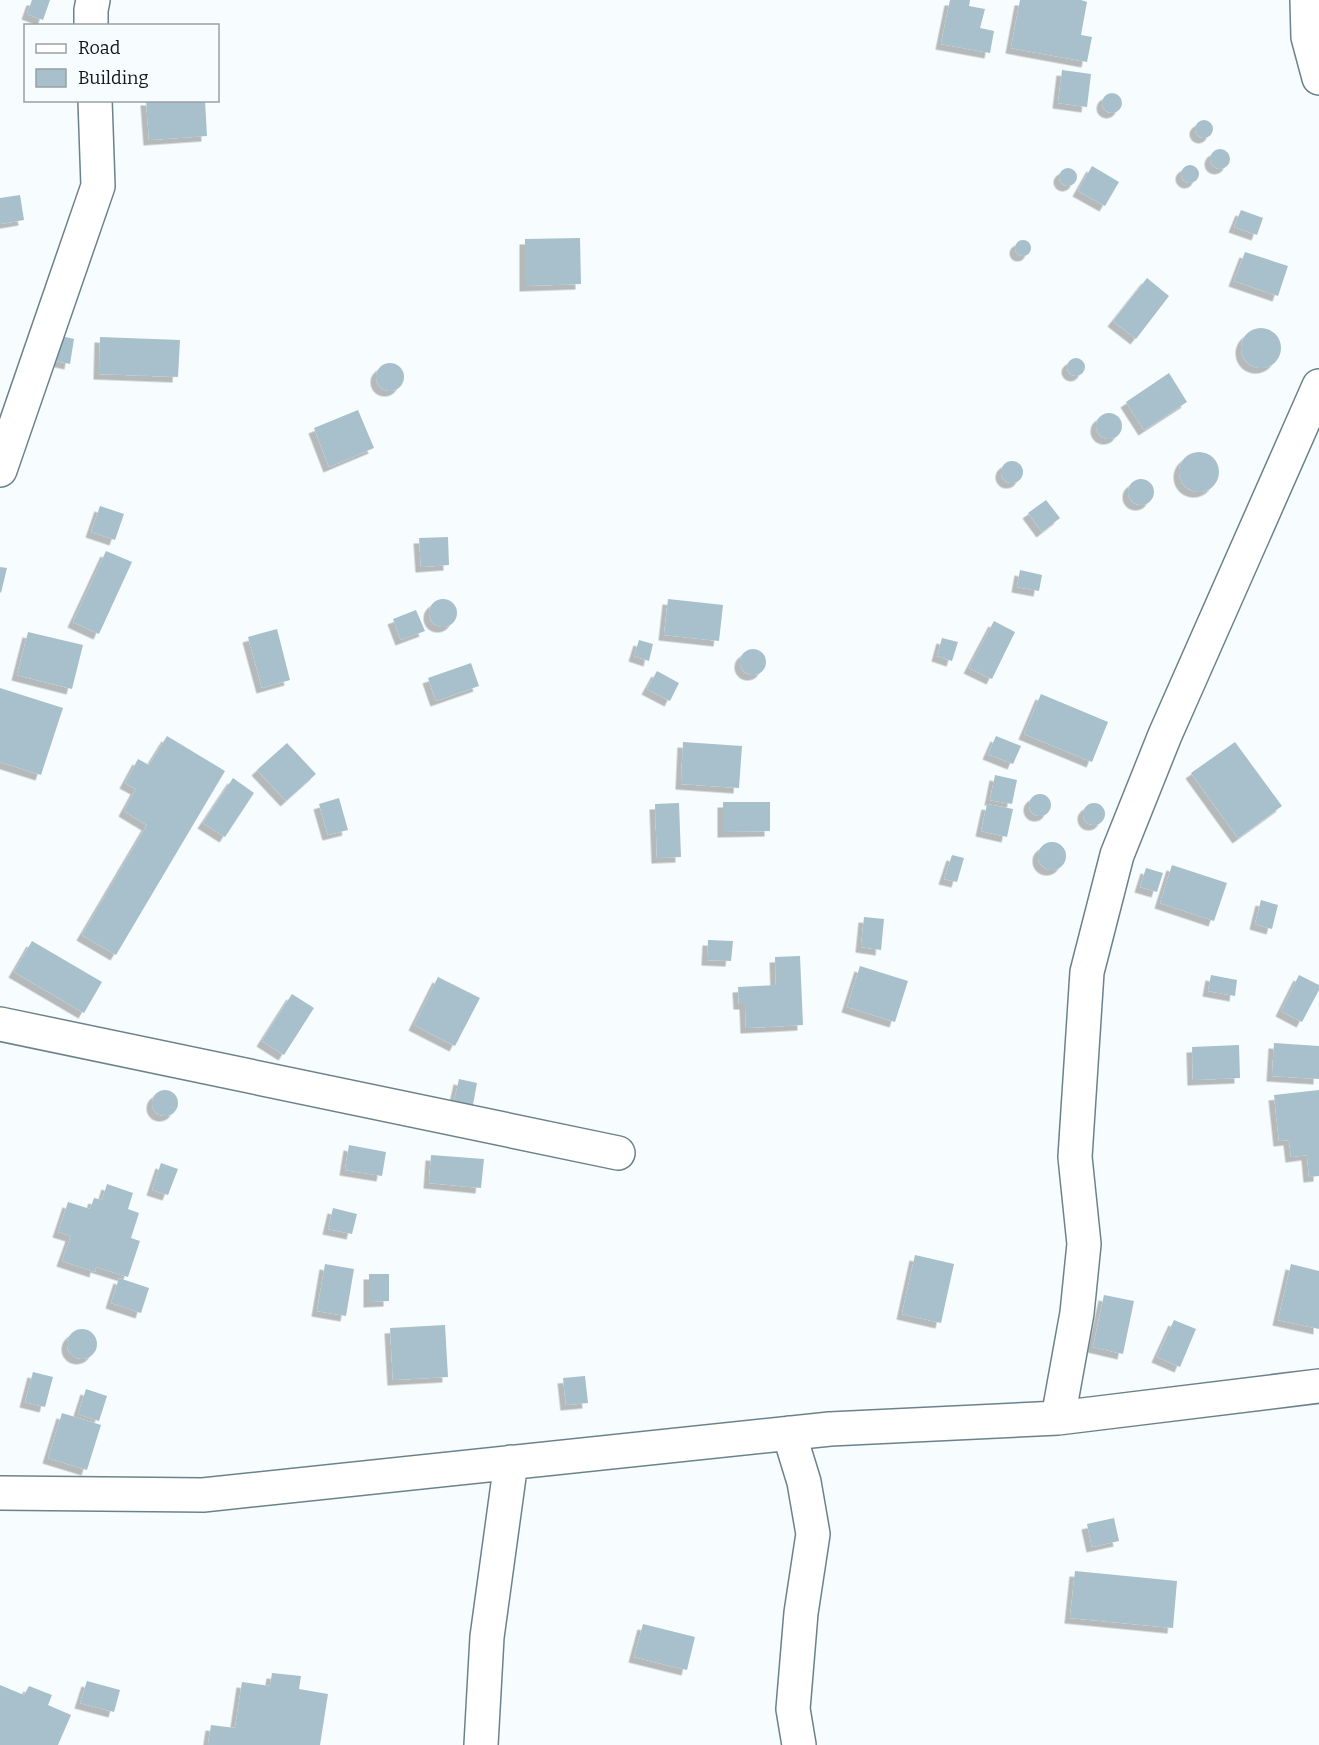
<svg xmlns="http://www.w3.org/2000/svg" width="1319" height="1745" viewBox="0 0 1319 1745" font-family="Bitter,serif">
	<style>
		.building { fill: #a7c0cb; filter: url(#shadow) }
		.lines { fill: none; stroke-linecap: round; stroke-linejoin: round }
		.minor-casing { stroke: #6b828c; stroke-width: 36 }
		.minor { stroke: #fff; stroke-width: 33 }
	</style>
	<defs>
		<filter id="shadow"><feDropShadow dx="-5.5" dy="5.5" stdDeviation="0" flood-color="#0004"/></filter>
	</defs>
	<rect width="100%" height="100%" fill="#f7fcfe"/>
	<path class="building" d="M 32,0 L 50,0 L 43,20 L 27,14 Z
		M 950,0 L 970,0 L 969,6 L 985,9 L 980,28 L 994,31 L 990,53 L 941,44 Z
		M 1020,0 L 1081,0 L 1087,2 L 1081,35 L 1092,37 L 1087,62 L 1011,48 Z
		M 1062,70 L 1091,74 L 1087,107 L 1058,103 Z
		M1102 103a10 10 0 1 1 20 0a10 10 0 1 1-20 0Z
		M 146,100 L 205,100 L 207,136 L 149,140 Z
		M1195 129a9 9 0 1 1 18 0a9 9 0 1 1-18 0Z
		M1210 159a10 10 0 1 1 20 0a10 10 0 1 1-20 0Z
		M1181 174a9 9 0 1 1 18 0a9 9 0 1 1-18 0Z
		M 1092,166 L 1119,182 L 1105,206 L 1078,191 Z
		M1059 177a9 9 0 1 1 18 0a9 9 0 1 1-18 0Z
		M 20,195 L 24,220 L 0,224 L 0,198 Z
		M 1241,210 L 1263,218 L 1257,235 L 1234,227 Z
		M 580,238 L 581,284 L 525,286 L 525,239 Z
		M1015 248a8 8 0 1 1 16 0a8 8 0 1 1-16 0Z
		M 1245,252 L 1288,266 L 1278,296 L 1234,281 Z
		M 1147,278 L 1169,296 L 1136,339 L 1113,321 Z
		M1241 348a20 20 0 1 1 40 0a20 20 0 1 1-40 0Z
		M 57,335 L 74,339 L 70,364 L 52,360 Z
		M 100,337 L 180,340 L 178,377 L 99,374 Z
		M1067 367a9 9 0 1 1 18 0a9 9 0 1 1-18 0Z
		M376 377a14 14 0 1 1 28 0a14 14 0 1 1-28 0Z
		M 1169,373 L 1187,402 L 1144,430 L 1126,402 Z
		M 358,410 L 374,448 L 329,467 L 314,428 Z
		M1096 426a13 13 0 1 1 26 0a13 13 0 1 1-26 0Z
		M1179 472a20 20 0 1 1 40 0a20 20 0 1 1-40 0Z
		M1001 472a11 11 0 1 1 22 0a11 11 0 1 1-22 0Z
		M1128 492a13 13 0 1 1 26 0a13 13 0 1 1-26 0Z
		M 1046,500 L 1060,518 L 1042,532 L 1028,513 Z
		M 100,506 L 124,514 L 115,540 L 91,532 Z
		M 448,537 L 449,565 L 421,567 L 419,538 Z
		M 106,551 L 132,562 L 99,634 L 73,622 Z
		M 0,567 L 7,568 L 1,593 L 0,592 Z
		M 1020,570 L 1042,575 L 1039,591 L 1017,587 Z
		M429 613a14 14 0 1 1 28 0a14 14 0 1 1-28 0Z
		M 668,599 L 723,605 L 719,641 L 664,635 Z
		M 416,610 L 425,631 L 401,640 L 393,619 Z
		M 994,621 L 1015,632 L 992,679 L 969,668 Z
		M 277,629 L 290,680 L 262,688 L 248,637 Z
		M 28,632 L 83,645 L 72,689 L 17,675 Z
		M 942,638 L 958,642 L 952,661 L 937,656 Z
		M 639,640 L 653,644 L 649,661 L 634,656 Z
		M740 662a13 13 0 1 1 26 0a13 13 0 1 1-26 0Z
		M 471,663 L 479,686 L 436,701 L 428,678 Z
		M 657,671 L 679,683 L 670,701 L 647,689 Z
		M 0,688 L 63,708 L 41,775 L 0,762 Z
		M 1041,694 L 1108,722 L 1092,762 L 1024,734 Z
		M 167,736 L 225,771 L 116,955 L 82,935 L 147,825 L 124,811 L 136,789 L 125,783 L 138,759 L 149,765 Z
		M 996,736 L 1021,746 L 1013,764 L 988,754 Z
		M 683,742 L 742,746 L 739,788 L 681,784 Z
		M 1235,742 L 1282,806 L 1238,838 L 1191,773 Z
		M 287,743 L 316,774 L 286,801 L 257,770 Z
		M 995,775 L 1017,780 L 1012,804 L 990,800 Z
		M 233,778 L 254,793 L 225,837 L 203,823 Z
		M1029 805a11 11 0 1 1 22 0a11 11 0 1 1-22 0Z
		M 339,798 L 348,830 L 328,835 L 319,804 Z
		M 723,802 L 770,802 L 770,831 L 723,832 Z
		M1083 814a11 11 0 1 1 22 0a11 11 0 1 1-22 0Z
		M 679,803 L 681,857 L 657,858 L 655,804 Z
		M 987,804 L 1013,809 L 1007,837 L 981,831 Z
		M1038 856a14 14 0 1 1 28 0a14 14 0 1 1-28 0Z
		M 952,855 L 964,858 L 957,882 L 944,879 Z
		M 1172,865 L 1227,883 L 1214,921 L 1160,903 Z
		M 1146,868 L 1163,873 L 1157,892 L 1140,887 Z
		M 1261,900 L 1278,905 L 1272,929 L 1255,924 Z
		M 864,917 L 884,919 L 881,950 L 861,947 Z
		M 708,940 L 733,941 L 731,961 L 707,960 Z
		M 32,941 L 102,982 L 84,1013 L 14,972 Z
		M 800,956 L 803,1025 L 746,1028 L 745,1004 L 739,1004 L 738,987 L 776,985 L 775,957 Z
		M 860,966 L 908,981 L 895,1022 L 847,1007 Z
		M 1211,975 L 1237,980 L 1235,996 L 1208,991 Z
		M 1299,975 L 1319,985 L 1319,990 L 1302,1022 L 1281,1011 Z
		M 438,977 L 480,998 L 455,1046 L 414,1025 Z
		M 292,994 L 314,1008 L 284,1055 L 262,1041 Z
		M 1274,1043 L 1319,1046 L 1319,1079 L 1272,1076 Z
		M 1239,1045 L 1240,1078 L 1193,1080 L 1192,1047 Z
		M 459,1079 L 477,1083 L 472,1110 L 453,1106 Z
		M152 1103a13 13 0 1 1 26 0a13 13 0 1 1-26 0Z
		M 1319,1090 L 1319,1176 L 1309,1177 L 1307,1155 L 1291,1157 L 1289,1140 L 1279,1141 L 1274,1095 Z
		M 349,1145 L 386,1152 L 382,1176 L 345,1170 Z
		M 431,1155 L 484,1159 L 481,1188 L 429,1183 Z
		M 161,1163 L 178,1169 L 168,1195 L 152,1190 Z
		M 107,1184 L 133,1193 L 128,1209 L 139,1213 L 131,1238 L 140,1241 L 128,1277 L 96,1267 L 95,1272 L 62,1261 L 71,1236 L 58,1232 L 68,1202 L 90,1209 L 94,1198 L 102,1200 Z
		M 333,1208 L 357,1214 L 352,1234 L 328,1229 Z
		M 915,1255 L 954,1264 L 941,1323 L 902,1314 Z
		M 325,1264 L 354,1269 L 346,1316 L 317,1311 Z
		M 1291,1264 L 1319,1271 L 1319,1329 L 1278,1320 Z
		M 369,1274 L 389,1274 L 389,1301 L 369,1302 Z
		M 119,1278 L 149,1288 L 141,1313 L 111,1303 Z
		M 1104,1295 L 1134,1301 L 1123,1354 L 1093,1347 Z
		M 1174,1320 L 1196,1329 L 1180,1367 L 1157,1357 Z
		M 445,1325 L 448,1377 L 393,1380 L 390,1328 Z
		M67 1344a15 15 0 1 1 30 0a15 15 0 1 1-30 0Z
		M 33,1372 L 53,1377 L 45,1407 L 25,1402 Z
		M 585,1376 L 588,1403 L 566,1405 L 563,1378 Z
		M 86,1389 L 107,1396 L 99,1421 L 78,1414 Z
		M 62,1413 L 101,1425 L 87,1470 L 48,1458 Z
		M 1114,1518 L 1119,1541 L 1092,1547 L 1087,1524 Z
		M 1075,1571 L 1177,1581 L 1173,1628 L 1070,1618 Z
		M 643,1624 L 695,1637 L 687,1670 L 634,1657 Z
		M 272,1673 L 301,1676 L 299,1689 L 328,1694 L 320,1745 L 208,1745 L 211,1725 L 235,1728 L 242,1682 L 270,1686 Z
		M 87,1681 L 120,1690 L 114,1712 L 80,1703 Z
		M 0,1685 L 24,1695 L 29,1686 L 52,1695 L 48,1705 L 71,1715 L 58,1745 L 0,1745 Z"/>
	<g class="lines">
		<defs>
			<path id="minor" d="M 1307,0 L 1308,37 L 1319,78
				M 91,26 L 91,10 L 93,0
				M 0,470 L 98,186 L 95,100
				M 0,1024 L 618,1153
				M 1058,1418 L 1077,1313 L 1084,1244 L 1075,1157 L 1087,972 L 1117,855 L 1165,735 L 1319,386
				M 789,1433 L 804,1482 L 813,1534 L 801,1613 L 793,1709 L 799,1745
				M 0,1493 L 203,1495 L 830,1429 L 1058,1418 L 1319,1386
				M 481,1745 L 487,1637 L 511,1462"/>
		</defs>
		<use href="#minor" class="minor-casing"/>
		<use href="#minor" class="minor"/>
	</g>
	<rect x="24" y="24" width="195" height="78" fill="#f7fcfe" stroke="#9aa0a3" stroke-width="1.5"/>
	<rect x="36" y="44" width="30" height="9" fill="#ffffff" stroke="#9aa0a3" stroke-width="1.5"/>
	<text x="78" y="54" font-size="18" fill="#0e171b">Road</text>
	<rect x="36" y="69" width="30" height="18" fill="#a7c0cb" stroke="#9aa0a3" stroke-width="1.5"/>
	<text x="78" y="84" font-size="18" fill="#0e171b">Building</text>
</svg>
